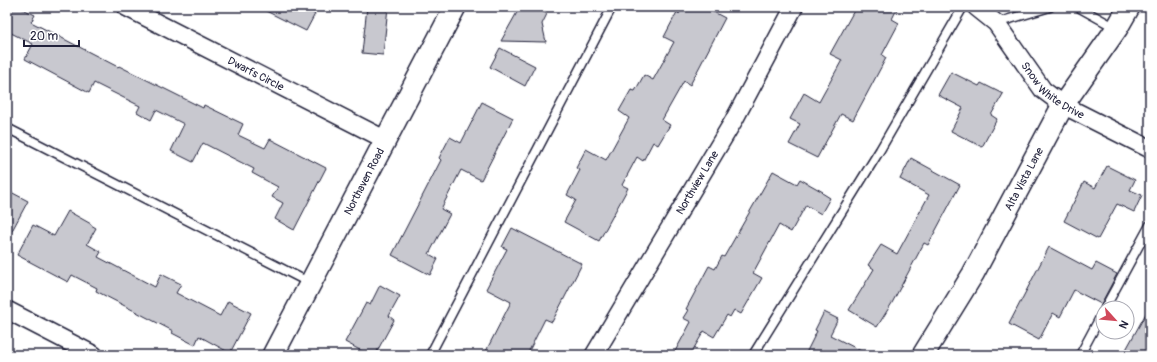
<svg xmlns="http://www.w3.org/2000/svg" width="1157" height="362" viewBox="0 0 1157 362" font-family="Pangolin,sans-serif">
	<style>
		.building { fill: #c8c8cf; stroke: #22223b }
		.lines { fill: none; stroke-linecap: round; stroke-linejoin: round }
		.service-casing { stroke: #22223b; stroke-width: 11 }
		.minor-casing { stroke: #22223b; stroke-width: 20 }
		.tertiary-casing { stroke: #22223b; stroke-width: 24 }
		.service { stroke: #fff; stroke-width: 8 }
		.minor { stroke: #fff; stroke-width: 17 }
		.tertiary { stroke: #fff; stroke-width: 21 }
		.labels { text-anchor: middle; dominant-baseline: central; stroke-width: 3.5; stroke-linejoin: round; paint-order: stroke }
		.street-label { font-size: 11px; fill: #22223b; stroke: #fff }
	</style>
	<rect width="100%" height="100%" fill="#fff"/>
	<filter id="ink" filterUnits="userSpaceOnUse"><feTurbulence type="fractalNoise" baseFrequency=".025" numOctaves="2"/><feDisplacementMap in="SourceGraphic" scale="8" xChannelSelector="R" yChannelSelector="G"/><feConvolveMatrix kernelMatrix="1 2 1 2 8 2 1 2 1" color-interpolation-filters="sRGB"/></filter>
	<g filter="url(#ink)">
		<path class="building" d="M 7,7 L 19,7 L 35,15 L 31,22 L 118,67 L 119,66 L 203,108 L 204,105 L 243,124 L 238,135 L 265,148 L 270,139 L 326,168 L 294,230 L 275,219 L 283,203 L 272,197 L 278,187 L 252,173 L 254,169 L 203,143 L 193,162 L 171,151 L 184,124 L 156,110 L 151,120 L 137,112 L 140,106 L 94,83 L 89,93 L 25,59 L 33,44 L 7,31 Z
			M 258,7 L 301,7 L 315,14 L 306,31 Z
			M 367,7 L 388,7 L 383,55 L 362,53 Z
			M 520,7 L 535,7 L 547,14 L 542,24 L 546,42 L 501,41 Z
			M 683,7 L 704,7 L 725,18 L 690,85 L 684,81 L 662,120 L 670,125 L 658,145 L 653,142 L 643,161 L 637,157 L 622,185 L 628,188 L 599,241 L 564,222 L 576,200 L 567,195 L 580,170 L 576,168 L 586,149 L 606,160 L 629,118 L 619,111 L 631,90 L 635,91 L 644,75 L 653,80 L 674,42 L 664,37 L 677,12 L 679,14 Z
			M 856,7 L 898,7 L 892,19 L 899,23 L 882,55 L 886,58 L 853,120 L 841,114 L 817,158 L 789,144 L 800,124 L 790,119 L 804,93 L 819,102 L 842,60 L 830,54 Z
			M 500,48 L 535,66 L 525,86 L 490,67 Z
			M 951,72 L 979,86 L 981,83 L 1003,94 L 991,115 L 997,119 L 982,147 L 951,131 L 963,108 L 938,95 Z
			M 482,102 L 513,118 L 481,180 L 461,170 L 441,209 L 450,214 L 429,254 L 438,259 L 430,275 L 392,255 L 441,160 L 439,158 L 450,137 L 461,143 Z
			M 911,158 L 960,185 L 928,245 L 924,243 L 892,303 L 877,327 L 849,310 L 874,269 L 868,265 L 881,245 L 897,254 L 929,195 L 900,179 Z
			M 1107,166 L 1135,180 L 1130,190 L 1142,195 L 1134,212 L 1117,204 L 1098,239 L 1064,221 L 1084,182 L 1095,188 Z
			M 773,171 L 797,184 L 800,179 L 823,192 L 822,193 L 830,198 L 821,214 L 806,205 L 791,232 L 779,225 L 753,273 L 762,278 L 741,314 L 734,310 L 730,317 L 727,315 L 714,337 L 704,331 L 690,355 L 673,355 L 691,322 L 683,318 L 688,310 L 686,309 L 709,266 L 715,269 L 722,256 L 724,257 Z
			M 7,190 L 28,201 L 7,240 Z
			M 68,211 L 91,224 L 91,225 L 96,228 L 87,244 L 101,252 L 98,257 L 155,287 L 161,274 L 181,284 L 176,293 L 220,316 L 228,301 L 251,313 L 230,353 L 199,336 L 195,345 L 172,333 L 173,331 L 96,291 L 97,288 L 72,275 L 68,282 L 17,255 L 33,225 L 54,236 Z
			M 512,228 L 582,264 L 552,322 L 545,319 L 527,355 L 484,355 L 511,302 L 486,289 L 507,249 L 502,247 Z
			M 1049,247 L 1092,270 L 1096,263 L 1117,274 L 1101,304 L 1074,290 L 1060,317 L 1053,313 L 1039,340 L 1009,324 Z
			M 380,285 L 400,296 L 389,316 L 394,320 L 375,355 L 369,355 L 345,342 L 366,303 L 370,305 Z
			M 1150,306 L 1150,355 L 1123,355 Z
			M 824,312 L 838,319 L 830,335 L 869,355 L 805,355 L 817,331 L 815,330 Z"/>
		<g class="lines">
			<defs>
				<path id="service" d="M 1078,7 L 1116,28
					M 996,23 L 1050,7
					M 7,128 L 310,283
					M 1105,308 L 1150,225
					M 430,355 L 612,7
					M 753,355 L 880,150 L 963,7
					M 1080,355 L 1103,312"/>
				<g id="minor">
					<path id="s1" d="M 126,7 L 386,140"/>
					<path id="s2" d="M 976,7 L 996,23 L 1043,90 L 1063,105 L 1150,149"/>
					<path d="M 7,310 L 94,355"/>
					<path id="s3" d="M 594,355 L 734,120 L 794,7"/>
				</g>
				<g id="tertiary">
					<path id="s4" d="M 273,355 L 455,7"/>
					<path id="s5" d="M 923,355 L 973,274 L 1063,105 L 1117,28 L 1129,7"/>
				</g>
			</defs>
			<use href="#service" class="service-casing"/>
			<use href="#minor" class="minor-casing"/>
			<use href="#tertiary" class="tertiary-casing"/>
			<use href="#service" class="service"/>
			<use href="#minor" class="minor"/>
			<use href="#tertiary" class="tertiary"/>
		</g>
	</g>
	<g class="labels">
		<g class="street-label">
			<text stroke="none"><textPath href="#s1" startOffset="146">Dwarfs Circle</textPath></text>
			<text stroke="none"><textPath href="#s2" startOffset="115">Snow White Drive</textPath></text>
			<text stroke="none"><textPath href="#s5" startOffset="203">Alta Vista Lane</textPath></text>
			<text stroke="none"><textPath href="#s4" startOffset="196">Northaven Road</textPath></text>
			<text stroke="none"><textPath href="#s3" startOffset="201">Northview Lane</textPath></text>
		</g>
	</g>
	<rect width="1157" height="362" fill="none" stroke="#fff" stroke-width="24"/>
	<rect x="12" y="12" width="1133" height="338" fill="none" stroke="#22223b" stroke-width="1.5" filter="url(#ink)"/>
	<g transform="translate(1115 320) rotate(117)"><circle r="19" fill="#ffffff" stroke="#a7a7b1"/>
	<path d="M0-3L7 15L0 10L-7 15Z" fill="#d1495b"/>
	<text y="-6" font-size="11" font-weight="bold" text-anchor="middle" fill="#22223b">N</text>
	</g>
	<path d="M24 40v6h55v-6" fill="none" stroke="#22223b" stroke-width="2"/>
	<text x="30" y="40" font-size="12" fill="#22223b" stroke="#ffffff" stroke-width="3" paint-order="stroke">20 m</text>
</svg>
